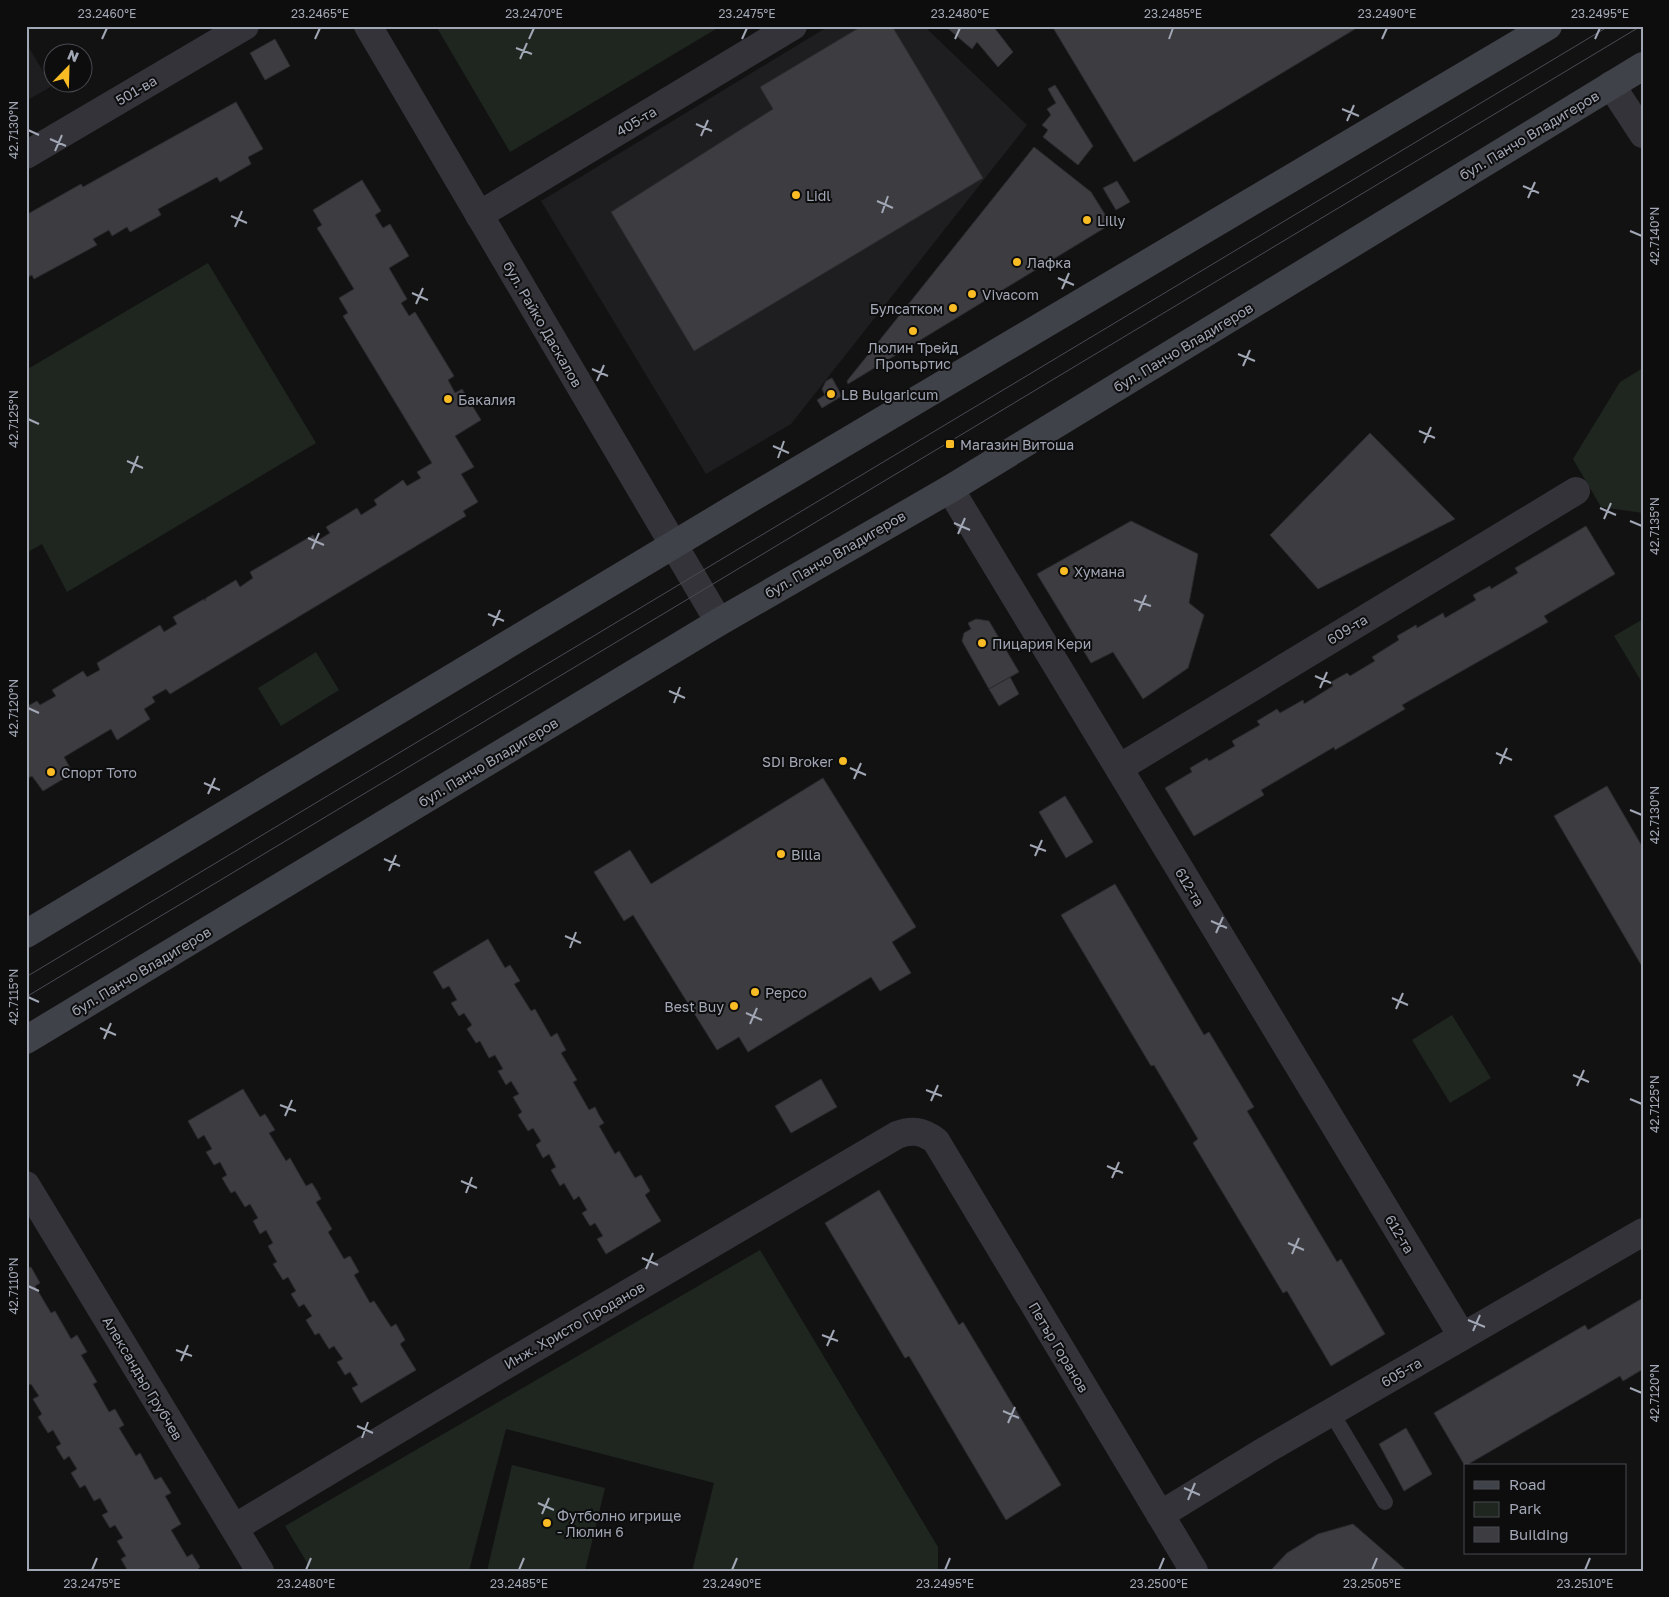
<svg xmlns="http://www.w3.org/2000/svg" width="1669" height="1597" viewBox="0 0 1669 1597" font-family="'Golos Text',sans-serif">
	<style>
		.built { fill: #1e1e20 }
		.green { fill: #1e261f }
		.building { fill: #3c3c41; stroke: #2c2c30 }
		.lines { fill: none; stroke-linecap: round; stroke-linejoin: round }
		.service { stroke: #333339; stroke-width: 16 }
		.minor { stroke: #333339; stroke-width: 28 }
		.tertiary { stroke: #333339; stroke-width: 28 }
		.secondary { stroke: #404249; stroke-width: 28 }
		.tram { stroke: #494b52; stroke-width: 1 }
		.ticks { fill: none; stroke: #a2a7b5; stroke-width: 2 }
		.poi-dot { fill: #f9bc24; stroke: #0d0d0e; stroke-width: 2 }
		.labels { text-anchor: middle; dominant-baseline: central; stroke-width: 4; stroke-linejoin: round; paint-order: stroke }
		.street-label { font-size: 14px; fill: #a2a7b5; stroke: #0d0d0e }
		.poi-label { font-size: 14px; fill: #a2a7b5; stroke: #0d0d0e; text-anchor: start }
		.neatline { fill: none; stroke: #a2a7b5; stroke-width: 2 }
		.ticks-label { font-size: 12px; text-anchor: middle; fill: #a2a7b5 }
	</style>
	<rect width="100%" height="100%" fill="#121213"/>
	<path class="built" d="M 829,26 L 924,26 L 1027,125 L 791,424 L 706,474 L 541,201 Z
		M 26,43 L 52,86 L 26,101 Z"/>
	<path class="green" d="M 436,26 L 721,26 L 510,152 Z
		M 208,263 L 316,443 L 67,592 L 42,544 L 26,553 L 26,370 Z
		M 1643,368 L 1643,513 L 1601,507 L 1573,459 L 1620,382 Z
		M 1643,619 L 1643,684 L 1614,636 Z
		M 316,652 L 339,690 L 281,726 L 258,688 Z
		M 1452,1015 L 1491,1078 L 1450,1103 L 1412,1040 Z
		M 760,1250 L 938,1547 L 938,1571 L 692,1571 L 714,1483 L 506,1429 L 469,1571 L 312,1571 L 285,1526 Z
		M 512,1465 L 605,1488 L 585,1571 L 487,1571 Z"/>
	<path class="building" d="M 862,26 L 892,26 L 983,178 L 694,351 L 611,212 L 773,109 L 760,87 Z
		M 945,26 L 993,26 L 1013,52 L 998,67 L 977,42 L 972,49 Z
		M 1052,26 L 1360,26 L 1134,162 Z
		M 275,39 L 290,66 L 265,80 L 250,53 Z
		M 1055,85 L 1093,146 L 1078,165 L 1043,137 L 1048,130 L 1042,125 L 1051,115 L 1047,109 L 1056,103 L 1048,89 Z
		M 236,102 L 263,149 L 248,157 L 251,164 L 220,182 L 217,177 L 158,209 L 161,215 L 130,232 L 127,227 L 112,236 L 109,230 L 93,239 L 97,245 L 34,279 L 32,275 L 26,278 L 26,215 L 81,184 L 83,187 Z
		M 1034,147 L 1091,192 L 1111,224 L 848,384 L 847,381 Z
		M 362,180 L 381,211 L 375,215 L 379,222 L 383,228 L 390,224 L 409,256 L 389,268 L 407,299 L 401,303 L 409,316 L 415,312 L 454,376 L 448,380 L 455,393 L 462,389 L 481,420 L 455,436 L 474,467 L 461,474 L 478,502 L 463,511 L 466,516 L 170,694 L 166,689 L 152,697 L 155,702 L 144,709 L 150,719 L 117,740 L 111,729 L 64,757 L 73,773 L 43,791 L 32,776 L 26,779 L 26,707 L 37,701 L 40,705 L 56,696 L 52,690 L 83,671 L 87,677 L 100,670 L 97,663 L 160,625 L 164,632 L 177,624 L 173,617 L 204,599 L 205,601 L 206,598 L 236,580 L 240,587 L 253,578 L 250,572 L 313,535 L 317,541 L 330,533 L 326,527 L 357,508 L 361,515 L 377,505 L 374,500 L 403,480 L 407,486 L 421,478 L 417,472 L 432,463 L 343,316 L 348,313 L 339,298 L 354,289 L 317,228 L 322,225 L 313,210 Z
		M 1117,181 L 1130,202 L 1116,210 L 1103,188 Z
		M 832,378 L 842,396 L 822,408 L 817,400 L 825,395 L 822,389 L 826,381 Z
		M 1370,433 L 1455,519 L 1318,589 L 1270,535 Z
		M 1131,521 L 1198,554 L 1189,603 L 1204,615 L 1188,668 L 1143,699 L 1113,652 L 1091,663 L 1037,574 Z
		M 1586,526 L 1615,574 L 1544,616 L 1548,622 L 1402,705 L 1405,709 L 1335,750 L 1334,747 L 1261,790 L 1264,795 L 1194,836 L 1165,788 L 1192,772 L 1190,768 L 1207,758 L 1209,761 L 1235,746 L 1232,741 L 1260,725 L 1257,721 L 1277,709 L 1280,713 L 1303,700 L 1304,704 L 1333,686 L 1331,682 L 1347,673 L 1350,676 L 1375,661 L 1372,657 L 1399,640 L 1397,636 L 1416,625 L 1417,628 L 1443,613 L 1445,618 L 1476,600 L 1473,595 L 1490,586 L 1491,589 L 1518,573 L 1515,568 Z
		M 976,619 L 989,621 L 1019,672 L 989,689 L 962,641 L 964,633 L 971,629 L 968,623 Z
		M 1010,677 L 1019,694 L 999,706 L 989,689 Z
		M 823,778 L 916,927 L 892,942 L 911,973 L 880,991 L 871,977 L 748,1052 L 739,1037 L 717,1050 L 633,915 L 624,921 L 594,872 L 630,850 L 651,884 Z
		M 1607,786 L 1643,848 L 1643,968 L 1554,816 Z
		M 1065,796 L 1093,842 L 1066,858 L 1039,812 Z
		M 1115,884 L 1204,1035 L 1209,1032 L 1254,1107 L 1247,1111 L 1337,1262 L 1341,1259 L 1385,1334 L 1331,1366 L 1287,1291 L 1283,1293 L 1193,1143 L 1198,1139 L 1154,1065 L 1151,1066 L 1061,915 Z
		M 488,939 L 505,968 L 510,965 L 520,981 L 514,984 L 531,1011 L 535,1009 L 551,1037 L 557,1033 L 561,1041 L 566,1050 L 561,1053 L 577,1080 L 573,1082 L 589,1110 L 595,1107 L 599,1115 L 604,1123 L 599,1126 L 615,1154 L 619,1151 L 635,1178 L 641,1175 L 650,1191 L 645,1195 L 661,1221 L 606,1254 L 597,1239 L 603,1236 L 595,1223 L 590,1226 L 582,1213 L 587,1210 L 579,1196 L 574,1200 L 564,1183 L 560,1186 L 551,1170 L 556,1167 L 549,1154 L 543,1158 L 536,1145 L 541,1141 L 533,1128 L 528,1131 L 518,1115 L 522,1112 L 513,1097 L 519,1094 L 511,1081 L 506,1085 L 498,1071 L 503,1069 L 495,1055 L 489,1058 L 480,1041 L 476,1043 L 467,1029 L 472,1025 L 464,1013 L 459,1016 L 451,1003 L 457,1000 L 449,986 L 443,989 L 433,972 Z
		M 821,1079 L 837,1107 L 791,1133 L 775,1106 Z
		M 243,1089 L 260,1117 L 265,1114 L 275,1130 L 269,1133 L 286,1161 L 290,1158 L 306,1186 L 312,1183 L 317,1191 L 321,1199 L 316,1202 L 332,1229 L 328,1232 L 344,1259 L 350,1256 L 359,1272 L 354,1275 L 370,1303 L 374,1301 L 391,1327 L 396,1324 L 405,1340 L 400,1344 L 416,1370 L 361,1403 L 352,1388 L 358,1385 L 350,1372 L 345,1375 L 337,1362 L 343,1359 L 334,1346 L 329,1349 L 319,1333 L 315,1335 L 306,1320 L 312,1316 L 304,1304 L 299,1307 L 291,1294 L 296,1291 L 288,1277 L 283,1280 L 273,1264 L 277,1262 L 268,1246 L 273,1243 L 266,1230 L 260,1234 L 253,1221 L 258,1218 L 250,1204 L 245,1207 L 235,1191 L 231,1193 L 222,1178 L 227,1175 L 220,1162 L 214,1165 L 206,1152 L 212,1149 L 204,1135 L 198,1139 L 188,1121 Z
		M 879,1190 L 959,1325 L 963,1322 L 1061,1485 L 1006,1520 L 909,1356 L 905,1358 L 825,1223 Z
		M 31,1267 L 40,1283 L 35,1286 L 51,1313 L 55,1311 L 71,1339 L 77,1335 L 87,1352 L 81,1355 L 97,1382 L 93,1384 L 109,1412 L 115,1409 L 124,1425 L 119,1428 L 136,1456 L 140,1453 L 155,1480 L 161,1477 L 171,1493 L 165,1496 L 181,1524 L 171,1530 L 187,1557 L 192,1554 L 200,1567 L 196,1571 L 128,1571 L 121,1559 L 126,1556 L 117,1541 L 123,1538 L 115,1525 L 110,1528 L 102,1515 L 108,1512 L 100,1498 L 94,1501 L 85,1485 L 80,1488 L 71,1473 L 77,1469 L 69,1456 L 64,1460 L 56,1447 L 61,1444 L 53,1430 L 48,1433 L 38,1417 L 42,1414 L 33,1399 L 39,1396 L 31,1384 L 26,1386 L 26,1269 Z
		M 1643,1298 L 1643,1369 L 1623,1381 L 1620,1376 L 1465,1466 L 1434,1413 L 1585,1325 L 1588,1330 Z
		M 1406,1428 L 1432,1474 L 1404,1491 L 1379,1444 Z
		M 1353,1524 L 1407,1571 L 1270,1571 L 1287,1553 L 1318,1534 Z"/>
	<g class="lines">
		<path class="service" d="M 1331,1412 L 1385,1502"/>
		<path class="minor" d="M 1611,85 L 1643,134
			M 26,155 L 245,26
			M 479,215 L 793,26
			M 950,489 L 1462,1336
			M 1119,768 L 1576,491
			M 26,1185 L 260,1571
			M 1160,1515 L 1266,1450 L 1643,1232
			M 234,1528 L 494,1372 L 897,1135 C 912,1129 923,1131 936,1141 L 1194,1571"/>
		<path class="tertiary" d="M 368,26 L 719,622"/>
		<path class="secondary" d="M 26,934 L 748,500 L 1548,26
			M 26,1040 L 719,622 L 950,489 L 1643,66"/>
		<path class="tram" d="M 26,977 L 1609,26
			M 26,997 L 1641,26"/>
	</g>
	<path class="ticks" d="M 102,39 L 107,28M 315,39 L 320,28M 529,39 L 534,28M 742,39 L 747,28M 955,39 L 960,28M 1169,39 L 1173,28M 1382,39 L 1387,28M 1595,39 L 1600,28M 516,48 L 532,54M 520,59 L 527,43M 1342,109 L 1359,116M 1347,121 L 1354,105M 696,124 L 712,131M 28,130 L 39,135M 701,136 L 708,120M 50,139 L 66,146M 55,151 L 62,135M 1523,186 L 1539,193M 1528,198 L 1535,182M 877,201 L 893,208M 882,213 L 888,196M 231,216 L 247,223M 235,227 L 242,211M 1630,231 L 1642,236M 1058,278 L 1074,285M 1062,289 L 1069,273M 412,293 L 428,300M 416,304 L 423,288M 1238,354 L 1255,361M 1243,366 L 1250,350M 592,369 L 608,376M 597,381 L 604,365M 28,419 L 39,424M 1419,431 L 1435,438M 1424,443 L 1431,427M 773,446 L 789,453M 778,458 L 784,441M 127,461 L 143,468M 131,473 L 138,456M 1600,508 L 1616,515M 1604,519 L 1611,503M 1630,521 L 1642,526M 954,523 L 970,530M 958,534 L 965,518M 308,538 L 324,545M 312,549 L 319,533M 1134,600 L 1151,606M 1139,611 L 1146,595M 488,614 L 504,621M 493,626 L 500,610M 1315,676 L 1331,683M 1320,688 L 1327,672M 669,691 L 685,698M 674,703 L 680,687M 28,708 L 39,713M 1496,753 L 1512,760M 1500,764 L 1507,748M 850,768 L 866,775M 854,779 L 861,763M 204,783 L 220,790M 208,794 L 215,778M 1630,810 L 1642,815M 1030,845 L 1046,851M 1035,856 L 1042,840M 384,859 L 400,866M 389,871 L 396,855M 1211,921 L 1227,928M 1216,933 L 1223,917M 565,936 L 581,943M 570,948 L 576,932M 28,997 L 39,1002M 1392,998 L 1408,1005M 1396,1009 L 1403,993M 746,1013 L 762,1020M 750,1024 L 757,1008M 100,1028 L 116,1035M 104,1039 L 111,1023M 1573,1075 L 1589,1082M 1577,1086 L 1584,1070M 926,1090 L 942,1096M 1630,1099 L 1642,1104M 931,1101 L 938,1085M 280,1105 L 296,1111M 285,1116 L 292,1100M 1107,1166 L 1123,1173M 1112,1178 L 1119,1162M 461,1181 L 477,1188M 466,1193 L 472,1177M 1288,1243 L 1304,1250M 1292,1254 L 1299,1238M 642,1258 L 658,1265M 646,1269 L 653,1253M 28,1286 L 39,1291M 1468,1320 L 1485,1327M 1473,1331 L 1480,1315M 822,1335 L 838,1341M 827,1346 L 834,1330M 176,1350 L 192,1356M 181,1361 L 188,1345M 1630,1388 L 1642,1393M 1003,1411 L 1019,1418M 1008,1423 L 1015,1407M 357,1426 L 373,1433M 362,1438 L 368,1422M 1184,1488 L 1200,1495M 1188,1500 L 1195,1483M 538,1503 L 554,1510M 542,1514 L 549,1498M 92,1570 L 97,1558M 306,1570 L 311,1558M 519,1570 L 524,1558M 732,1570 L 737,1558M 945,1570 L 950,1558M 1159,1570 L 1164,1558M 1372,1570 L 1377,1558M 1585,1570 L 1590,1558"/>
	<g class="poi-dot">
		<circle cx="796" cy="195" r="5"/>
		<circle cx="1087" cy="220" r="5"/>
		<circle cx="1017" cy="262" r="5"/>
		<circle cx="972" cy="294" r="5"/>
		<circle cx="953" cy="308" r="5"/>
		<circle cx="913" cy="331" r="5"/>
		<circle cx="831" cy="394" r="5"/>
		<circle cx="448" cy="399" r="5"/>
		<rect x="945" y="439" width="10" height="10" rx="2.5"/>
		<circle cx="1064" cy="571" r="5"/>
		<circle cx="982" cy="643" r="5"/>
		<circle cx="843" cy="761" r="5"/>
		<circle cx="51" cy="772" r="5"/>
		<circle cx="781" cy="854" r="5"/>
		<circle cx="755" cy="992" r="5"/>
		<circle cx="734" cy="1006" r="5"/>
		<circle cx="547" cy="1523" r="5"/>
	</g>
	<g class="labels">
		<g class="street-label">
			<text transform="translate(136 90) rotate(-30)">501-ва</text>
			<text transform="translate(636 121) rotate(-31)">405-та</text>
			<text transform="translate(1529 135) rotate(-31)">бул. Панчо Владигеров</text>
			<text transform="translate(543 324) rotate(60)">бул. Райко Даскалов</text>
			<text transform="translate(1183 347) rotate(-31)">бул. Панчо Владигеров</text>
			<text transform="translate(835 554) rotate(-30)">бул. Панчо Владигеров</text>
			<text transform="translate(1347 629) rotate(-31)">609-та</text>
			<text transform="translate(488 762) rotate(-31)">бул. Панчо Владигеров</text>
			<text transform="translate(1190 887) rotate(59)">612-та</text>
			<text transform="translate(141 971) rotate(-31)">бул. Панчо Владигеров</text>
			<text transform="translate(1400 1234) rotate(59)">612-та</text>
			<text transform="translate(574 1325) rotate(-30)">Инж. Христо Проданов</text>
			<text transform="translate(1059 1347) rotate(59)">Петър Горанов</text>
			<text transform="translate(1401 1372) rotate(-30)">605-та</text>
			<text transform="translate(143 1378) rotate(59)">Александър Грубчев</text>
		</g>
		<g class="poi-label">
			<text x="806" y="195">Lidl</text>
			<text x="1097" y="220">Lilly</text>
			<text x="1027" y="262">Лафка</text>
			<text x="982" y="294">Vivacom</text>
			<text x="943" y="308" text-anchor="end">Булсатком</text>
			<text x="913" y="347" text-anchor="middle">Люлин Трейд<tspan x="913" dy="16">Пропъртис</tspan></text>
			<text x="841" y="394">LB Bulgaricum</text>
			<text x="458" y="399">Бакалия</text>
			<text x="960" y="444">Магазин Витоша</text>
			<text x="1074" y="571">Хумана</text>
			<text x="992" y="643">Пицария Кери</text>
			<text x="833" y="761" text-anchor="end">SDI Broker</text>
			<text x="61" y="772">Спорт Тото</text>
			<text x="791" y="854">Billa</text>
			<text x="765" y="992">Pepco</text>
			<text x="724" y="1006" text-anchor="end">Best Buy</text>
			<text x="557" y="1515">Футболно игрище<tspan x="557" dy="16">- Люлин 6</tspan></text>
		</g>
	</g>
	<rect width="1669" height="1597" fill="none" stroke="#0d0d0e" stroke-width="55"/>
	<rect x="1464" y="1464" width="162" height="90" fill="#0d0d0e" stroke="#494b51"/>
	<rect x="1474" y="1481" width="25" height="8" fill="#404249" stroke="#494b51"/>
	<text x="1509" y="1490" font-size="15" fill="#a2a7b5">Road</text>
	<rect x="1474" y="1502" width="25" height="15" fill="#1e261f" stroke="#494b51"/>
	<text x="1509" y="1514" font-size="15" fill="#a2a7b5">Park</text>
	<rect x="1474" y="1527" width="25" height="15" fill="#3c3c41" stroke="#494b51"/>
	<text x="1509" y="1540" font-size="15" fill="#a2a7b5">Building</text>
	<g transform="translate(68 68) rotate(23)"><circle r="24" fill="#0d0d0e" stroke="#494b51"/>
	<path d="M0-4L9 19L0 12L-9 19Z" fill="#f9bc24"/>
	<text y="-8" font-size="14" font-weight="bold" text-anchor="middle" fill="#a2a7b5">N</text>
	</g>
	<rect x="28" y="28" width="1614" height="1542" class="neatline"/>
	<g class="ticks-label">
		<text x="107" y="18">23.2460°E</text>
		<text x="320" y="18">23.2465°E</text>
		<text x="534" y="18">23.2470°E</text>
		<text x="747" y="18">23.2475°E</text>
		<text x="960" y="18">23.2480°E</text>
		<text x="1173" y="18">23.2485°E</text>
		<text x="1387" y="18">23.2490°E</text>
		<text x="1600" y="18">23.2495°E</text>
		<text transform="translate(14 130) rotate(-90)" y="4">42.7130°N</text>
		<text transform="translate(1655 236) rotate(-90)" y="4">42.7140°N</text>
		<text transform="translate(14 419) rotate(-90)" y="4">42.7125°N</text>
		<text transform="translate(1655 526) rotate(-90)" y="4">42.7135°N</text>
		<text transform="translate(14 708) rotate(-90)" y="4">42.7120°N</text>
		<text transform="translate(1655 815) rotate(-90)" y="4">42.7130°N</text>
		<text transform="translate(14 997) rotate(-90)" y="4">42.7115°N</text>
		<text transform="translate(1655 1104) rotate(-90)" y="4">42.7125°N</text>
		<text transform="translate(14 1286) rotate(-90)" y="4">42.7110°N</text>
		<text transform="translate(1655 1393) rotate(-90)" y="4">42.7120°N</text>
		<text x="92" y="1588">23.2475°E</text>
		<text x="306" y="1588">23.2480°E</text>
		<text x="519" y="1588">23.2485°E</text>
		<text x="732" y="1588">23.2490°E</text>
		<text x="945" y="1588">23.2495°E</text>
		<text x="1159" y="1588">23.2500°E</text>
		<text x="1372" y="1588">23.2505°E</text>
		<text x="1585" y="1588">23.2510°E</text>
	</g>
</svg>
